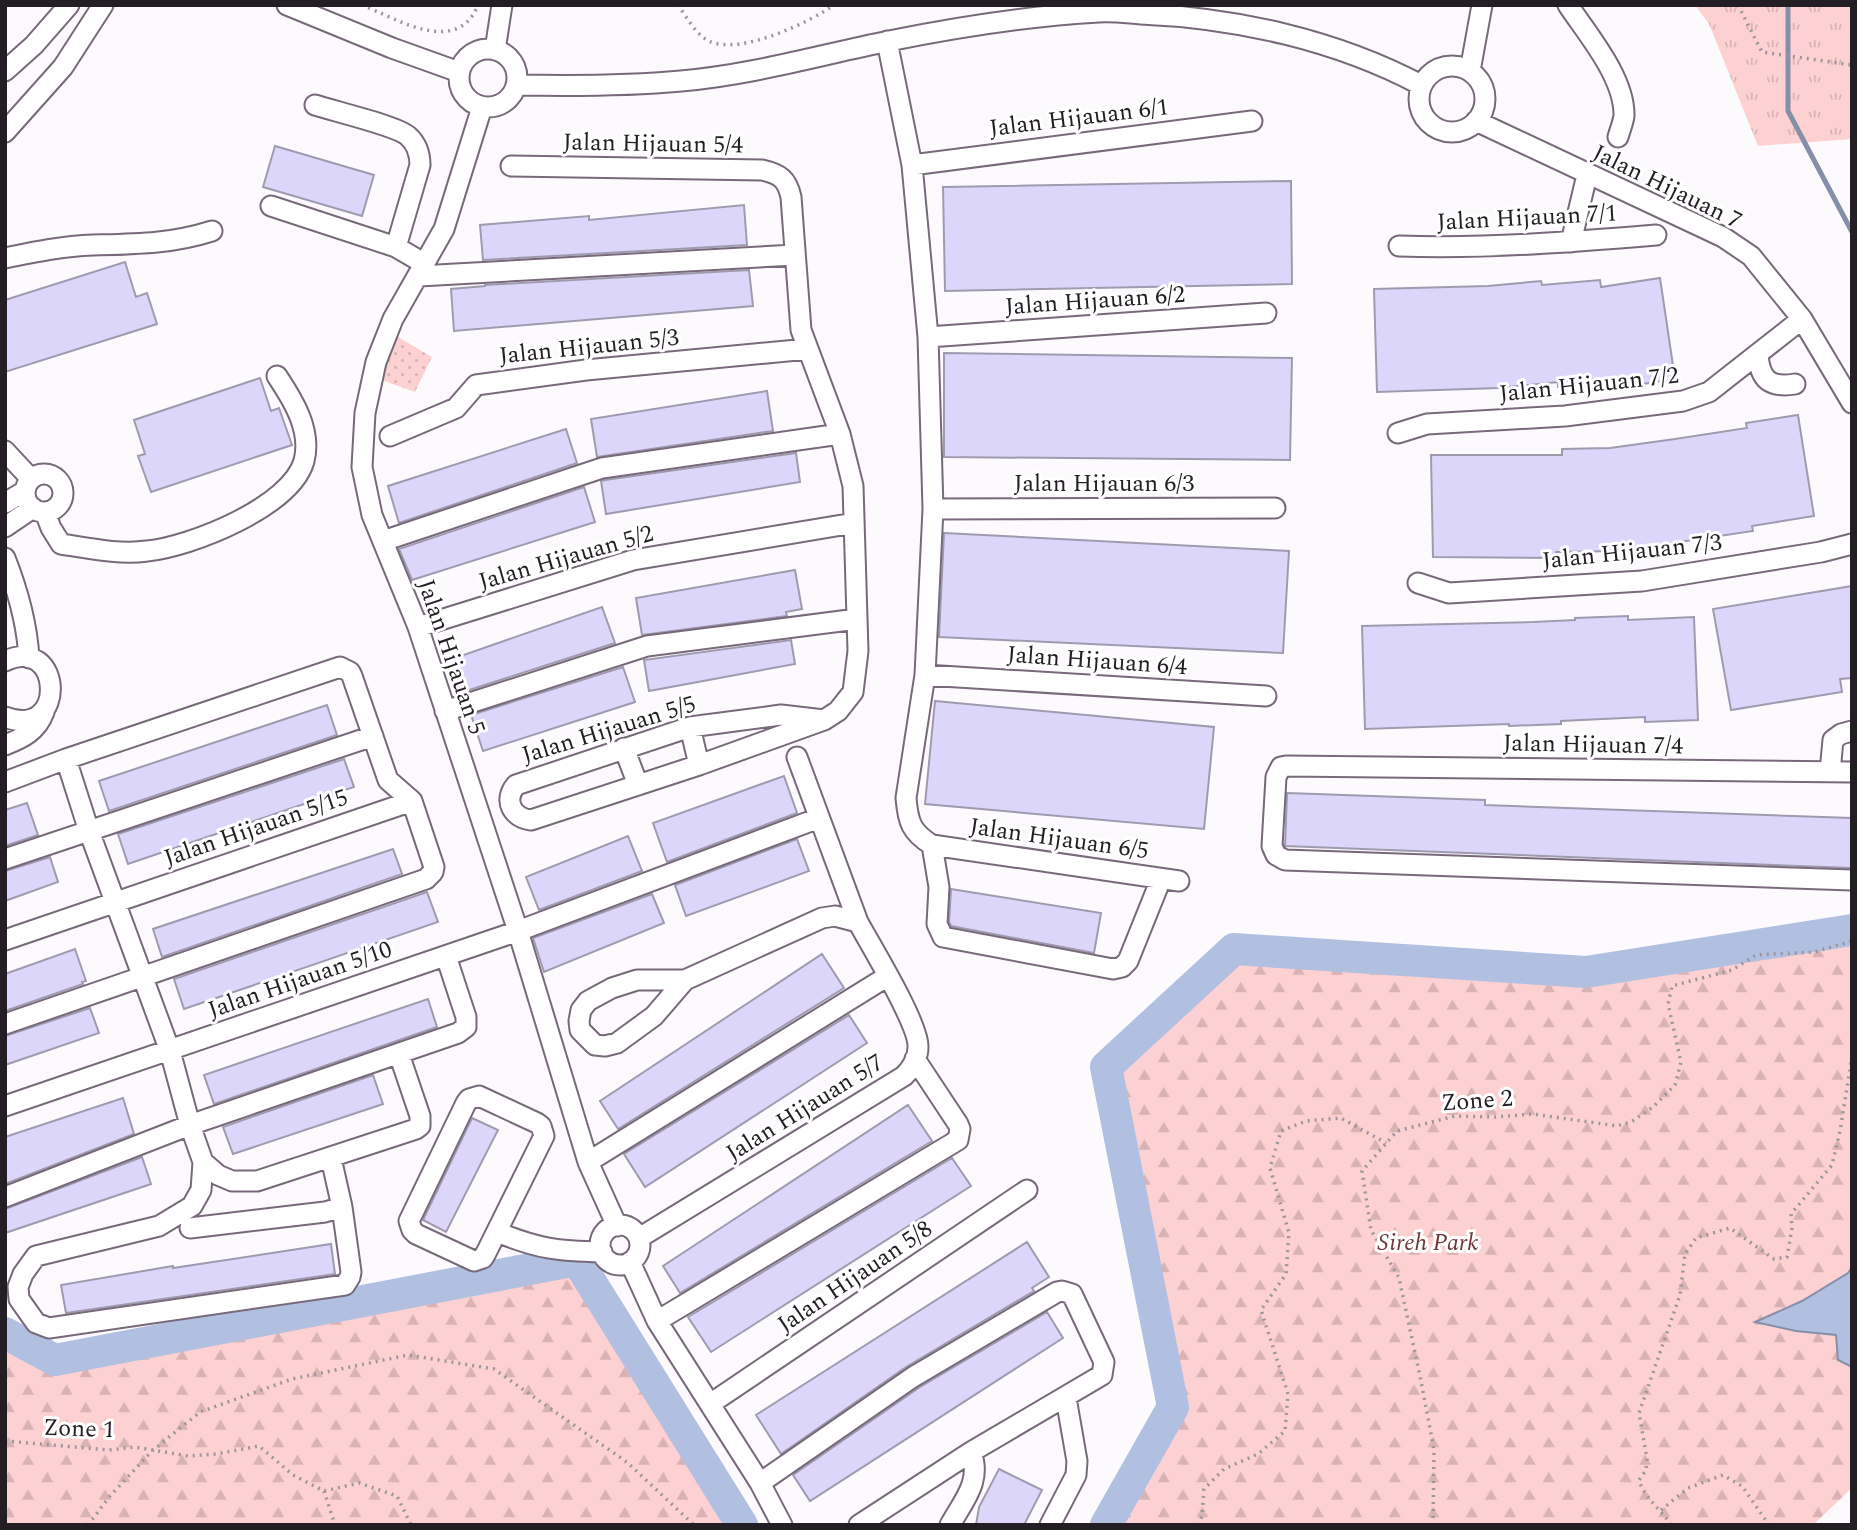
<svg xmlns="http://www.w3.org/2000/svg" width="1857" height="1530" viewBox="0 0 1857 1530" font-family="Spectral,serif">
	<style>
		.grass { fill: url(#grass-tufts) }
		.forest { fill: url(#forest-firs) }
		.park { fill: url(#park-dots) }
		.water { fill: #b1bfe1; stroke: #868fa8; stroke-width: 2 }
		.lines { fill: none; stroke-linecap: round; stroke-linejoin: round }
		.stream { stroke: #868fa8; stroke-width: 5 }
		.river { stroke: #b1bfe1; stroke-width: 32 }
		.building { fill: #ddd6fb; stroke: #9f9baf; stroke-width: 2 }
		.minor-casing { stroke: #776979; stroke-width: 23 }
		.path { stroke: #9a969b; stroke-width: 3.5; stroke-dasharray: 2 5; stroke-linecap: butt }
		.minor { stroke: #fff; stroke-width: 19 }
		.labels { text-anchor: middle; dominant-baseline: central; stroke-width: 6; stroke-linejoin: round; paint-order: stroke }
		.street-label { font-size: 24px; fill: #231e24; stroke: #fff }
		.park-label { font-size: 24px; font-style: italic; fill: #6f363b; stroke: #fff }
	</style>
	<defs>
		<pattern id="grass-tufts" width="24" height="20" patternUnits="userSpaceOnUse" patternTransform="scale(1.75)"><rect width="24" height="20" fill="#fdd1d2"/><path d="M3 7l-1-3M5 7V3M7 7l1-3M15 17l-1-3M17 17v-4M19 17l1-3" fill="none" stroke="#d9b3b4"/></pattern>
		<pattern id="forest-firs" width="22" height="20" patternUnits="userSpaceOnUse" patternTransform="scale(1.75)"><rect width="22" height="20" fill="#fdd1d2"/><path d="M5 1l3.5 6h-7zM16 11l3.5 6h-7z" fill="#d9b3b4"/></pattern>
		<pattern id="park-dots" width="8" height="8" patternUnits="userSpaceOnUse" patternTransform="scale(1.75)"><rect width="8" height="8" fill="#fdd1d2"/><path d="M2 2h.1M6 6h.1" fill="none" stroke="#d9b3b4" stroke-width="1.8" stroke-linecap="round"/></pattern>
	</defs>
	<rect width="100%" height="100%" fill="#fdfafe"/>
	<path class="grass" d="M 1695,5 L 1852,5 L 1852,139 L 1758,146 L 1709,24 Z"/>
	<path class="forest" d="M 1852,930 L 1852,1267 L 1849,1273 L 1802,1301 L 1756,1322 L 1796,1331 L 1836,1335 L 1838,1360 L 1852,1367 L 1852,1488 L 1813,1525 L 1106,1525 L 1173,1407 L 1106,1067 L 1234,949 L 1586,972 Z
		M 577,1260 L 742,1525 L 5,1525 L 5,1333 L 55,1360 Z"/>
	<path class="park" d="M 388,331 L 432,357 L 415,392 L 381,380 Z"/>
	<path class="water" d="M 1852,1267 L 1852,1367 L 1838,1360 L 1836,1335 L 1796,1331 L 1755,1322 L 1802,1301 L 1848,1273 Z"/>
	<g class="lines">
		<path class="stream" d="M 1788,5 L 1788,111 L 1852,232"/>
		<path class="river" d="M 5,1333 L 55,1360 L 577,1260 L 742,1525
			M 1106,1525 L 1173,1407 L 1106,1067 L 1234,949 L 1586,972 L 1852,930"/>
	</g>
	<path class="building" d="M 275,146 L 374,175 L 362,216 L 263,187 Z
		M 1291,181 L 1292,284 L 945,291 L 943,187 Z
		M 744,205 L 747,245 L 483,260 L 480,225 L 589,216 L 589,220 Z
		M 125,262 L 136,297 L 147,293 L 157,324 L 5,372 L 5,300 Z
		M 749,270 L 753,306 L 454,331 L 451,289 L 485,286 L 485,285 Z
		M 1660,278 L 1675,379 L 1623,387 L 1622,380 L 1558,387 L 1558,382 L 1499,388 L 1377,392 L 1374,289 L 1488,286 L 1541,281 L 1542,285 L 1600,280 L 1601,287 Z
		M 944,353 L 1292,358 L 1290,460 L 944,457 Z
		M 260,378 L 271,411 L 279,408 L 292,445 L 151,492 L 138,456 L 145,454 L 134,420 Z
		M 767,391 L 773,431 L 597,457 L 591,419 Z
		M 1798,415 L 1814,516 L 1752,526 L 1753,531 L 1620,551 L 1556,552 L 1556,558 L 1433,557 L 1431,455 L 1562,455 L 1562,449 L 1610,448 L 1675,439 L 1747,428 L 1746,423 Z
		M 566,429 L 577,463 L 399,523 L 388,486 Z
		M 796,453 L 800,482 L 606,514 L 601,481 L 605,480 Z
		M 584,487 L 595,522 L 412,580 L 399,549 Z
		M 944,533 L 1289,551 L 1283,653 L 939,637 Z
		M 795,570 L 802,609 L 786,612 L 787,616 L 642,635 L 636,598 Z
		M 1852,586 L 1852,678 L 1840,679 L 1842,692 L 1731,710 L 1713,609 Z
		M 602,607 L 615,643 L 460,693 L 449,660 Z
		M 1628,616 L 1628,620 L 1694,617 L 1698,720 L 1645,722 L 1645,717 L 1561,721 L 1561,724 L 1509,726 L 1509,724 L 1365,729 L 1362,626 L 1533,622 L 1575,620 L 1575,618 Z
		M 791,640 L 795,664 L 649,691 L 644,660 Z
		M 623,667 L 635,702 L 483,751 L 471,715 Z
		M 935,701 L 1214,727 L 1204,829 L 925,804 Z
		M 327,705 L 337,735 L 109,811 L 99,781 Z
		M 344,759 L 354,787 L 128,864 L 118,834 Z
		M 784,776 L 797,813 L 667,862 L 653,823 Z
		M 1287,793 L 1485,800 L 1485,805 L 1852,818 L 1852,868 L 1285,846 Z
		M 27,803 L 38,835 L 5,846 L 5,810 Z
		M 628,836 L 642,871 L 539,910 L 526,877 Z
		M 797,839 L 809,871 L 686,916 L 675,885 Z
		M 393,849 L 402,874 L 162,957 L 153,929 Z
		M 50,857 L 58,882 L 5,901 L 5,871 Z
		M 951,889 L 1101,913 L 1094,953 L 951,926 L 949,922 Z
		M 427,892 L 438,922 L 184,1009 L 174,979 Z
		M 652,894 L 664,923 L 544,972 L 533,938 Z
		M 75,949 L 86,981 L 82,982 L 83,984 L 5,1011 L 5,974 Z
		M 822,954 L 844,988 L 618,1129 L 600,1101 Z
		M 428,999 L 437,1027 L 214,1104 L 204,1075 Z
		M 90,1008 L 99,1033 L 5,1065 L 5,1036 Z
		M 849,1015 L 867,1043 L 645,1187 L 624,1154 Z
		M 373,1075 L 383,1104 L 233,1154 L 223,1127 Z
		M 123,1098 L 134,1134 L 5,1184 L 5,1137 Z
		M 908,1105 L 932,1141 L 680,1293 L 663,1266 Z
		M 472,1118 L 498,1130 L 446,1232 L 423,1220 Z
		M 142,1157 L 151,1184 L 5,1233 L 5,1209 Z
		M 952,1158 L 971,1186 L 711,1352 L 688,1317 Z
		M 1027,1242 L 1049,1277 L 1032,1288 L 1034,1291 L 906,1367 L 781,1454 L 756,1415 Z
		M 331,1244 L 335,1274 L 66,1313 L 61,1285 L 173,1266 L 173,1268 Z
		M 1047,1312 L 1063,1338 L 810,1501 L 793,1475 L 920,1387 Z
		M 999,1469 L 1042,1490 L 1024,1525 L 976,1525 L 979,1507 Z"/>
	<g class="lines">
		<defs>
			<path id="minor" d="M 287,5 L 392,48 L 459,72
				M 1568,5 C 1588,35 1625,78 1624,116 C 1623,123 1620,130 1618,137
				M 887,41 L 912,165 L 928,337 L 933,509 L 925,675 L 906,798 C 908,822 911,832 932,845 L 1179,881
				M459 78a29 29 0 1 1 58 0a29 29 0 1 1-58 0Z
				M 495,50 L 502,5
				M1419 99a33 33 0 1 1 66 0a33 33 0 1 1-66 0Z
				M 5,71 L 34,45 L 69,5
				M 1470,71 L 1482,5
				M 517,85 C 571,86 627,86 681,81 C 751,75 820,55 889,41 C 958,27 1028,16 1099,12 C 1113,11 1127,13 1141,14 C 1237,18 1336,40 1421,85
				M 315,105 C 333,111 397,126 408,136 C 417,144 420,154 420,165 L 396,247
				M 482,107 L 444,229 L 393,319 L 376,362 L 365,413 L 362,467 L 372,515 L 418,627 L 518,931 L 588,1162 L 617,1226
				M 1476,121 L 1723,237 L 1751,256 L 1802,319 L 1852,403
				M 5,132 L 63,67 L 103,5
				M 912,165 L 1252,121
				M 511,166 L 762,170 C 780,174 787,179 791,197 L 801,330 L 840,434 L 853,486 L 858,651 L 853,692 L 838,711 L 824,720 L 699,765 L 531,820 C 512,818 503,800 516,785 L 690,727 L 781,715 L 824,720
				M 271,206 L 396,247 L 425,264
				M 1571,242 L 1587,175
				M 1399,246 C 1485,249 1571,242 1656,235
				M 5,258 C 34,252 63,246 93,245 C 136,244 171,244 212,231
				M 419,276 L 794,255
				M 928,337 L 1266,313
				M 1758,355 C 1760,380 1770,388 1795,384
				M 1398,433 L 1427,424 L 1565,416 L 1683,401 L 1709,392 L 1802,319
				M 390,436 L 456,408 L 476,385 L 586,370 L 808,349
				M 5,451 L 31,479
				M25 493a19 19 0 1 1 38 0a19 19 0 1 1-38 0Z
				M 5,503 L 25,491
				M 933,509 L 1275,508
				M 45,512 L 51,528 L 61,544 C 88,548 119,555 147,551 C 190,547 291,507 304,461 C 312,430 293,400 277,376
				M 5,527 L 33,508
				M 383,541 L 602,468 L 840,434
				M 5,558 C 18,591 27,623 29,658
				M 1418,583 L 1449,593 L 1642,581 L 1821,552 L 1852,544
				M 418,627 L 633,560 L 854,523
				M 5,661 C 63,634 68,741 5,717
				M 925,675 L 1266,696
				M 445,711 L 647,646 L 857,619
				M 690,727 L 699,765
				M 5,745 C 23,738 37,731 44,712
				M 624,748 L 638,785
				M 797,757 L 858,922
				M 66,759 L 89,831 L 170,1051 L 190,1125 L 203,1162 L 218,1175 L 232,1181 L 257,1181 L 416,1129 L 420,1126 L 420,1116 L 399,1054
				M 1830,772 L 1833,740 L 1841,734 L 1852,731
				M 1852,772 L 1286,766 L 1281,767 L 1276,777 L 1272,846 L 1276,855 L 1285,860 L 1852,880
				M 5,782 L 66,759 L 340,667 L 350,672 L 352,676 L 388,780 L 412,801 L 434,867 L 433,872 L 426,879 L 5,1024
				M 932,845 L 939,887 L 937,924 L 943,937 L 1113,969 L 1122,967 L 1128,961 L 1161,879
				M 5,859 L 373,736
				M 5,940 L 412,801
				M 479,1096 L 537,1123 L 541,1126 L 544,1136 L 486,1253 L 483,1258 L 474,1261 L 416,1234 L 412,1230 L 409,1221 L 466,1103 L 469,1099 Z
				M 5,1106 L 518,931 L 819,818
				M 203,1162 L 201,1190 L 192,1206 L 159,1226 L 36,1256 L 23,1274 L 18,1287 L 19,1299 L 36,1323 L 49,1328 L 345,1285 L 350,1277 L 351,1272 L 342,1207
				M 588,1162 L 888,976
				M 5,1197 L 190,1125 L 458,1033 L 466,1027 L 466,1017 L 446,956
				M600 1245a20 20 0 1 1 40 0a20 20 0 1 1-40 0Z
				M 190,1228 L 325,1212 L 342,1207 L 331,1158
				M 497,1232 C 539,1249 557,1251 602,1252
				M 639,1238 L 904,1076 C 912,1068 918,1059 918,1047 C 919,1024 871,946 858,922 L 835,916 L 822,918 L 685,980 L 654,1016 L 617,1043 L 605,1046 L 595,1045 L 580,1030 L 579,1021 L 581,1010 L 588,1001 L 612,988 L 637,980 L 685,980
				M 630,1262 L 657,1321 L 760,1483 L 782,1525
				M 657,1321 L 958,1140 L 960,1129 L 958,1124 L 915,1059
				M 710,1404 L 1027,1190
				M 760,1483 L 913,1377 L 1057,1292 L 1062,1291 L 1072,1294 L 1104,1362 L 1102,1375 L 971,1452 L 859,1525
				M 950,1525 C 964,1500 982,1481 971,1452
				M 1050,1525 L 1076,1475 L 1077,1461 L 1066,1398"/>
		</defs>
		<use href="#minor" class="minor-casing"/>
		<path class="path" d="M 362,5 C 397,19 457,57 478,5
			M 678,5 C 686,16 697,37 711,42 C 743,54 808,23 834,5
			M 1738,5 L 1762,52 L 1852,65
			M 5,1441 L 109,1450 L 135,1447 L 188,1456 L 216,1454 L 259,1446 L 293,1475 L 324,1491 L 359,1483 L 397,1496 L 411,1525
			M 324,1491 L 335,1525
			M 1661,1510 L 1688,1488 L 1723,1475 L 1742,1486 L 1769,1525
			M 88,1525 L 110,1496 L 152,1451 L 200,1412 L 292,1379 L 408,1355 L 494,1369 L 628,1463 L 694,1525
			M 1198,1525 L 1202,1516 L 1204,1489 L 1224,1469 L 1258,1454 L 1285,1431 L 1288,1394 L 1261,1310 L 1286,1274 L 1289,1233 L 1270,1168 L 1281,1131 L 1306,1121 L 1341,1118 L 1386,1143
			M 1433,1525 L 1434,1450 L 1421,1381 L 1399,1278 L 1371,1230 L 1362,1171 L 1397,1131 L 1455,1116 L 1495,1117 L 1533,1114 L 1617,1126 L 1631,1122 L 1653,1107 L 1675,1085 L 1681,1062 L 1668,1004 L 1672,986 L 1732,970 L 1756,955 L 1814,952 L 1852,941
			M 1671,1525 C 1661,1509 1644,1498 1639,1480 L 1646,1470 L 1647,1459 L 1639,1413 L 1680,1295 L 1685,1254 L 1696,1238 L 1730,1228 L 1774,1259 L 1787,1257 L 1792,1228 L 1791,1214 L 1832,1165 L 1840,1131 L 1852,1057"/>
		<use href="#minor" class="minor"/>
	</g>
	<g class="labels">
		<g class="street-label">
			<text transform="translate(1079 118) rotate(-7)">Jalan Hijauan 6/1</text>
			<text transform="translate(653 144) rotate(1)">Jalan Hijauan 5/4</text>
			<text transform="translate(1667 187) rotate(26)">Jalan Hijauan 7</text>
			<text transform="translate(1527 218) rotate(-3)">Jalan Hijauan 7/1</text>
			<text transform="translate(1095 301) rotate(-4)">Jalan Hijauan 6/2</text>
			<text transform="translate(589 347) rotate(-6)">Jalan Hijauan 5/3</text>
			<text transform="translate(1589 385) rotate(-6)">Jalan Hijauan 7/2</text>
			<text x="1104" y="484">Jalan Hijauan 6/3</text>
			<text transform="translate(1632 552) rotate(-6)">Jalan Hijauan 7/3</text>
			<text transform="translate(566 558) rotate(-16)">Jalan Hijauan 5/2</text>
			<text transform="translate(451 657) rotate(71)">Jalan Hijauan 5</text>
			<text transform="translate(1097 661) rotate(4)">Jalan Hijauan 6/4</text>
			<text transform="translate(609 730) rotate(-17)">Jalan Hijauan 5/5</text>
			<text transform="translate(1593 745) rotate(1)">Jalan Hijauan 7/4</text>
			<text transform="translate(256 828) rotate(-19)">Jalan Hijauan 5/15</text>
			<text transform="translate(1059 839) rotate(8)">Jalan Hijauan 6/5</text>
			<text transform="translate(300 980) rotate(-19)">Jalan Hijauan 5/10</text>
			<text transform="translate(1477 1101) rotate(-4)">Zone 2</text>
			<text transform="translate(805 1108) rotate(-32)">Jalan Hijauan 5/7</text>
			<text transform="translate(855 1277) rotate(-34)">Jalan Hijauan 5/8</text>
			<text transform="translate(79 1429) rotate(2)">Zone 1</text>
		</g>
		<g class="park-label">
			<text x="1428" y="1243">Sireh Park</text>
		</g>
	</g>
	<rect width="1857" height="1530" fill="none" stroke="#231e24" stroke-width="14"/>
</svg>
